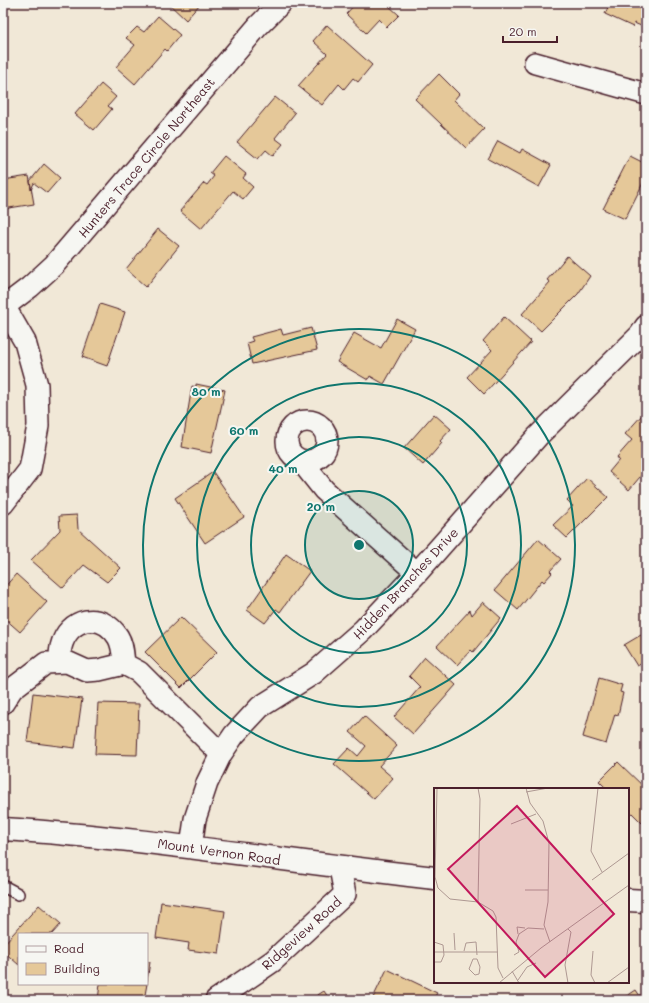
<svg xmlns="http://www.w3.org/2000/svg" width="649" height="1003" viewBox="0 0 649 1003" font-family="Mali,sans-serif">
	<style>
		.building { fill: #e5c899; stroke: #4a1f2b }
		.lines { fill: none; stroke-linecap: round; stroke-linejoin: round }
		.service-casing { stroke: #4a1f2b; stroke-width: 14 }
		.minor-casing { stroke: #4a1f2b; stroke-width: 24 }
		.tertiary-casing { stroke: #4a1f2b; stroke-width: 25 }
		.service { stroke: #f6f6f2; stroke-width: 11 }
		.minor { stroke: #f6f6f2; stroke-width: 21 }
		.tertiary { stroke: #f6f6f2; stroke-width: 22 }
		.ring { fill: none; stroke: #0f766e; stroke-width: 2 }
		.labels { text-anchor: middle; dominant-baseline: central; stroke-width: 4; stroke-linejoin: round; paint-order: stroke }
		.street-label { font-size: 13px; fill: #4a1f2b; stroke: #f6f6f2 }
		.inset-road { fill: none; stroke: #ae9892; stroke-width: 1 }
		.view { fill: #c2185b; fill-opacity: 0.15; stroke: #c2185b; stroke-width: 2 }
		.inset-edge { fill: none; stroke: #4a1f2b; stroke-width: 2 }
		.centre { fill: #0f766e; stroke: #f6f6f2; stroke-width: 2 }
		.ring-label { font-size: 12px; text-anchor: middle; font-weight: bold; fill: #0f766e; stroke: #f6f6f2; stroke-width: 4; stroke-linejoin: round; paint-order: stroke }
	</style>
	<rect width="100%" height="100%" fill="#f1e8d7"/>
	<filter id="ink" filterUnits="userSpaceOnUse"><feTurbulence type="fractalNoise" baseFrequency=".025" numOctaves="2"/><feDisplacementMap in="SourceGraphic" scale="8" xChannelSelector="R" yChannelSelector="G"/><feConvolveMatrix kernelMatrix="1 2 1 2 8 2 1 2 1" color-interpolation-filters="sRGB"/></filter>
	<g filter="url(#ink)">
		<path class="building" d="M 168,3 L 201,3 L 186,20 Z
			M 356,3 L 392,3 L 389,6 L 399,15 L 387,27 L 379,19 L 366,33 L 346,14 Z
			M 610,3 L 646,3 L 646,28 L 634,23 L 633,27 L 605,14 Z
			M 158,16 L 180,35 L 167,51 L 165,49 L 135,84 L 116,67 L 135,45 L 126,38 L 137,27 L 144,32 Z
			M 327,25 L 372,65 L 358,82 L 353,78 L 344,89 L 339,84 L 322,105 L 298,86 L 327,54 L 313,41 Z
			M 439,74 L 459,94 L 454,100 L 484,129 L 466,148 L 415,99 Z
			M 101,84 L 116,97 L 108,106 L 112,109 L 94,130 L 75,114 Z
			M 275,97 L 295,113 L 275,138 L 283,144 L 273,156 L 266,150 L 258,159 L 237,142 Z
			M 498,141 L 520,153 L 522,149 L 551,165 L 539,187 L 488,159 Z
			M 224,156 L 246,174 L 243,178 L 253,187 L 243,199 L 233,191 L 201,229 L 180,211 L 204,183 L 207,185 L 214,176 L 210,173 Z
			M 630,156 L 646,164 L 646,177 L 625,219 L 603,209 Z
			M 44,164 L 60,178 L 47,193 L 34,183 L 31,190 L 30,181 Z
			M 29,176 L 34,204 L 3,209 L 3,180 Z
			M 158,229 L 179,246 L 146,287 L 126,269 Z
			M 567,256 L 590,276 L 578,294 L 541,331 L 522,314 L 550,282 L 547,280 Z
			M 100,304 L 125,312 L 107,366 L 82,357 Z
			M 504,317 L 531,342 L 484,394 L 467,377 L 492,350 L 483,341 Z
			M 397,319 L 415,329 L 384,384 L 370,376 L 368,380 L 337,362 L 354,333 L 381,348 Z
			M 311,328 L 317,350 L 252,364 L 247,343 L 253,341 L 251,337 L 281,329 L 283,335 Z
			M 196,384 L 225,390 L 211,453 L 182,447 L 192,386 L 196,387 Z
			M 434,414 L 451,429 L 440,441 L 442,443 L 423,465 L 404,448 Z
			M 643,414 L 646,417 L 646,473 L 645,471 L 629,490 L 609,472 L 619,460 L 617,457 L 632,440 L 625,434 Z
			M 213,472 L 244,517 L 205,543 L 175,498 Z
			M 587,478 L 608,497 L 567,538 L 553,525 L 573,506 L 567,500 Z
			M 77,515 L 78,529 L 121,568 L 107,582 L 84,565 L 63,588 L 31,560 L 60,530 L 59,516 Z
			M 538,539 L 561,559 L 550,571 L 552,573 L 544,582 L 542,580 L 518,610 L 495,590 Z
			M 286,554 L 310,571 L 280,612 L 276,609 L 265,623 L 247,610 Z
			M 16,574 L 47,602 L 20,632 L 3,617 L 3,589 Z
			M 483,602 L 501,618 L 473,652 L 471,650 L 457,665 L 437,646 L 470,610 L 472,615 Z
			M 181,617 L 217,652 L 181,688 L 145,652 Z
			M 646,632 L 646,661 L 637,666 L 624,645 Z
			M 425,657 L 456,685 L 413,734 L 394,717 L 420,687 L 409,676 Z
			M 599,678 L 622,685 L 620,692 L 623,693 L 618,715 L 615,714 L 606,744 L 583,737 Z
			M 33,693 L 82,699 L 75,748 L 27,742 Z
			M 98,703 L 139,704 L 137,755 L 95,754 Z
			M 364,716 L 397,746 L 379,766 L 393,778 L 374,799 L 334,764 L 349,748 L 358,756 L 366,746 L 350,732 Z
			M 618,762 L 646,789 L 646,819 L 642,823 L 628,809 L 628,789 L 607,789 L 599,781 Z
			M 161,902 L 225,911 L 219,954 L 188,950 L 189,943 L 156,938 Z
			M 39,905 L 61,924 L 52,934 L 19,934 L 19,965 L 3,951 L 3,945 Z
			M 147,962 L 150,962 L 147,981 Z
			M 387,969 L 437,993 L 433,1000 L 377,1000 L 373,998 Z
			M 100,984 L 147,984 L 144,1000 L 130,998 L 130,1000 L 98,1000 Z
			M 636,990 L 642,999 L 646,997 L 646,1000 L 621,1000 Z
			M 324,991 L 330,1000 L 310,1000 Z"/>
		<g class="lines">
			<defs>
				<path id="service" d="M 3,886 L 18,894"/>
				<path id="minor" d="M 535,63 L 646,94
					M 3,304 L 25,342 L 37,385 L 38,426 L 30,469 L 3,504
					M 5,306 L 30,287 L 54,265 L 258,26 L 281,3
					M287 441a20 20 0 1 1 40 0a20 20 0 1 1-40 0Z
					M 301,461 L 324,490 L 417,573
					M 62,662 C 59,658 60,652 61,647 C 68,618 101,610 118,637 C 123,645 123,655 124,664
					M 3,703 L 12,689 L 46,663 L 67,662 L 87,671 L 99,670 L 124,664 L 139,672 L 221,754
					M 191,847 L 195,819 L 207,783 L 221,754 L 234,735 L 260,707 L 314,673 L 363,630 L 417,573 L 538,436 L 640,335 L 646,326
					M 216,1000 L 273,961 L 345,894 L 340,868"/>
				<path id="tertiary" d="M 3,829 C 148,838 291,862 435,878
					M 628,900 L 646,901"/>
			</defs>
			<use href="#service" class="service-casing"/>
			<use href="#minor" class="minor-casing"/>
			<use href="#tertiary" class="tertiary-casing"/>
			<use href="#service" class="service"/>
			<use href="#minor" class="minor"/>
			<use href="#tertiary" class="tertiary"/>
		</g>
	</g>
	<circle cx="359" cy="545" r="54" fill="#0f766e" fill-opacity=".12"/>
	<g class="ring">
		<circle cx="359" cy="545" r="54"/>
		<circle cx="359" cy="545" r="108"/>
		<circle cx="359" cy="545" r="162"/>
		<circle cx="359" cy="545" r="216"/>
	</g>
	<g class="labels">
		<g class="street-label">
			<text transform="translate(146 157) rotate(-50)">Hunters Trace Circle Northeast</text>
			<text transform="translate(405 583) rotate(-47)">Hidden Branches Drive</text>
			<text transform="translate(219 851) rotate(8)">Mount Vernon Road</text>
			<text transform="translate(301 933) rotate(-42)">Ridgeview Road</text>
		</g>
	</g>
	<g transform="translate(434 788)">
		<rect width="195" height="195" fill="#f1e8d7"/>
		<path class="inset-road" d="M 3,0 L 1,89 L 4,100 L 16,111 L 44,114 L 59,123 L 62,129 L 64,180 L 69,190M 92,0 L 96,15 L 109,33 L 115,55 L 114,114 L 110,137 L 116,154M 164,0 L 157,63 L 168,84M 92,4 L 114,0M 77,36 L 102,26M 158,92 L 195,65M 91,102 L 114,102M 44,114 L 46,11 L 44,0M 134,141 L 137,144 L 131,177 L 134,195M 20,145 L 21,162M 84,146 L 83,139 L 91,140M 0,154 L 9,157 L 10,167 L 7,174 L 0,174M 30,163 L 32,155 L 42,154 L 43,167M 159,163 L 157,187 L 161,195M 0,164 L 64,164M 80,167 L 85,164 L 82,154 L 85,146 L 94,140 L 110,141M 39,171 L 43,171 L 46,179 L 45,186 L 41,187 L 35,181 ZM 78,183 L 85,195M 84,192 L 93,179 L 102,175M 65,195 L 107,160 L 195,97M 173,195 L 195,179"/>
		<path class="view" d="M 83,18 L 180,126 L 111,189 L 14,81 Z"/>
		<rect width="195" height="195" class="inset-edge"/>
	</g>
	<circle cx="359" cy="545" r="6" class="centre"/>
	<g class="ring-label">
		<text x="206" y="396">80 m</text>
		<text x="244" y="435">60 m</text>
		<text x="283" y="473">40 m</text>
		<text x="321" y="511">20 m</text>
	</g>
	<rect width="649" height="1003" fill="none" stroke="#f6f6f2" stroke-width="16"/>
	<rect x="8" y="8" width="633" height="987" fill="none" stroke="#4a1f2b" stroke-width="1.5" filter="url(#ink)"/>
	<rect x="18" y="933" width="130" height="52" fill="#f6f6f2" stroke="#b1a0a2"/>
	<rect x="26" y="946" width="20" height="6" fill="#f6f6f2" stroke="#b1a0a2"/>
	<text x="54" y="953" font-size="12" fill="#4a1f2b">Road</text>
	<rect x="26" y="963" width="20" height="12" fill="#e5c899" stroke="#b1a0a2"/>
	<text x="54" y="973" font-size="12" fill="#4a1f2b">Building</text>
	<path d="M503 36v6h54v-6" fill="none" stroke="#4a1f2b" stroke-width="2"/>
	<text x="509" y="36" font-size="12" fill="#4a1f2b" stroke="#f6f6f2" stroke-width="3" paint-order="stroke">20 m</text>
</svg>
